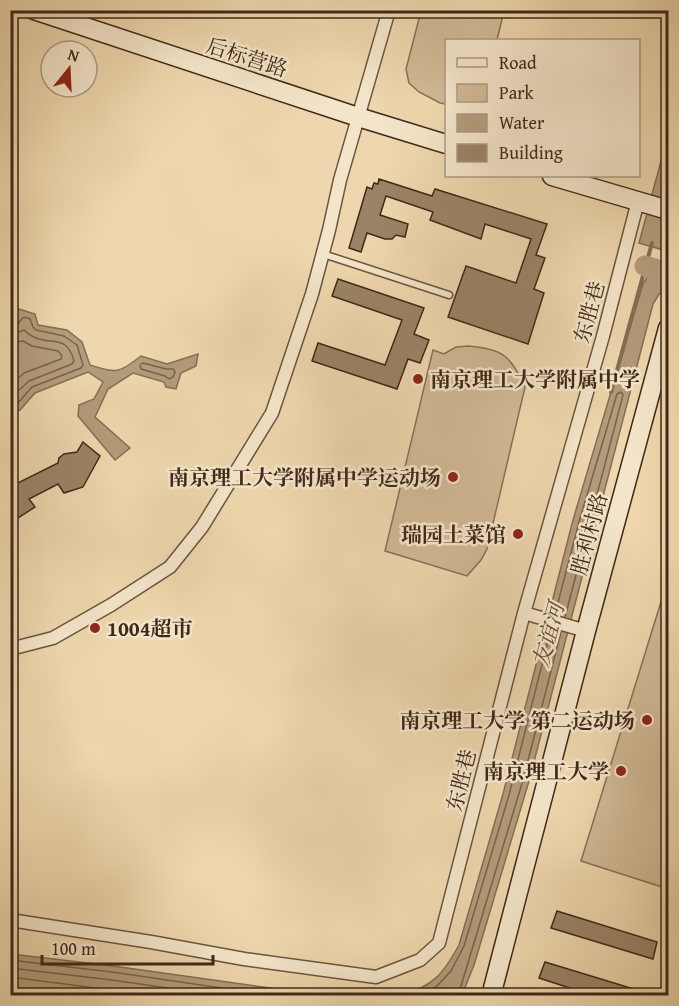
<svg xmlns="http://www.w3.org/2000/svg" width="679" height="1006" viewBox="0 0 679 1006" font-family="'Gentium Book Plus','Noto Serif SC',serif">
	<style>
		.green { fill: #d0b995; stroke: #887057; stroke-width: 1.5 }
		.water { fill: #b39c7b; stroke: #856e54; stroke-width: 1.5 }
		.lines { fill: none; stroke-linecap: round; stroke-linejoin: round }
		.shore { stroke: #7a624a; stroke-width: 1.5 }
		.stream { stroke: #856e54; stroke-width: 4 }
		.river { stroke: #b39c7b; stroke-width: 21 }
		.building { fill: #9a8366; stroke: #402819; stroke-width: 1.5 }
		.lane-casing { stroke: #6c543e; stroke-width: 9 }
		.street-casing { stroke: #6c543e; stroke-width: 15 }
		.secondary-casing { stroke: #402819; stroke-width: 21 }
		.lane { stroke: #f4e5ca; stroke-width: 6 }
		.street { stroke: #f4e5ca; stroke-width: 12 }
		.secondary { stroke: #f4e5ca; stroke-width: 18 }
		.poi-dot { fill: #8f2418; stroke: #f4e5ca; stroke-width: 2 }
		.labels { text-anchor: middle; dominant-baseline: central; stroke-width: 5; stroke-linejoin: round; paint-order: stroke }
		.street-label { font-size: 21px; fill: #402819; stroke: #f4e5ca }
		.poi-label { font-size: 21px; font-weight: bold; fill: #402819; stroke: #f4e5ca; text-anchor: end }
		.water-label { font-size: 22px; font-style: italic; fill: #624b36; stroke: #f4e5ca }
	</style>
	<rect width="100%" height="100%" fill="#eed7ae"/>
	<filter id="stains"><feTurbulence type="fractalNoise" baseFrequency=".00333" numOctaves="4"/><feColorMatrix values="0 0 0 0 .2 0 0 0 0 .09 0 0 0 0 .02 0 0 0 .5 -.17"/></filter>
	<radialGradient id="worn" r=".72"><stop offset=".6" stop-color="#630" stop-opacity="0"/><stop offset="1" stop-color="#630" stop-opacity=".3"/></radialGradient>
	<path class="green" d="M 421,11 L 504,11 L 497,40 L 446,40 L 446,104 L 440,103 L 419,92 L 409,83 L 406,69 Z
		M 469,346 C 504,349 510,356 525,387 L 487,549 L 481,560 L 467,576 L 385,551 L 433,350 L 444,354 L 456,347 Z
		M 668,579 L 668,889 L 581,861 Z"/>
	<path class="water" d="M 668,135 L 668,230 L 663,250 L 639,243 Z
		M 668,262 L 668,291 L 659,294 L 653,304 L 529,781 L 474,965 L 462,995 L 400,996 C 434,986 443,974 459,945 L 503,794 L 573,520 L 643,284 C 651,270 653,266 668,262 Z
		M 19,309 L 35,314 L 38,325 L 67,330 L 82,342 L 90,365 C 117,373 118,374 141,356 L 167,364 L 198,354 L 196,366 L 181,373 L 176,389 L 166,387 L 164,382 L 133,373 L 108,389 L 95,417 L 130,448 L 115,460 L 78,416 L 79,405 L 94,399 L 103,382 L 88,372 L 35,393 L 20,410 L 11,413 L 11,319 L 13,320 Z
		M 11,954 L 113,966 L 321,995 L 11,995 Z"/>
	<g class="lines">
		<path class="shore" d="M 10,326 L 17,325 C 22,320 21,315 30,319 L 33,327 L 36,330 L 64,336 L 77,345 L 83,365 L 81,368 L 32,387 L 17,404 L 10,406
			M 10,333 L 17,333 L 24,330 C 25,331 30,335 32,336 C 50,347 66,332 74,361 L 72,364 L 29,381 L 10,398
			M 10,343 L 23,341 L 32,346 L 58,351 L 62,356 L 61,359 L 24,373 L 10,386
			M 143,363 L 166,369 L 173,369 L 175,372 L 173,377 L 169,379 L 165,376 L 141,369 L 140,365 Z
			M 555,614 L 579,522 L 617,394 L 621,392 L 623,395 L 565,617
			M 10,960 L 112,972 L 276,996
			M 10,968 L 112,980 L 223,996
			M 10,977 L 158,996
			M 419,996 L 436,987 L 451,971 L 464,946 L 509,795 L 551,629
			M 458,996 L 523,780 L 561,632"/>
		<path class="stream" d="M 611,392 L 652,243"/>
		<path class="river" d="M 645,266 L 668,273"/>
	</g>
	<path class="building" d="M 379,179 L 432,196 L 435,189 L 547,224 L 536,255 L 545,258 L 534,289 L 544,293 L 528,344 L 448,317 L 466,266 L 516,283 L 531,239 L 485,224 L 481,239 L 430,220 L 433,212 L 386,196 L 380,215 L 408,224 L 405,237 L 396,235 L 392,239 L 385,239 L 367,233 L 361,252 L 349,248 L 367,187 L 372,189 L 374,183 L 378,184 Z
		M 338,279 L 424,308 L 414,334 L 429,340 L 420,363 L 408,359 L 397,389 L 312,361 L 318,343 L 385,365 L 402,320 L 332,296 Z
		M 83,442 L 100,456 L 83,487 L 64,493 L 58,484 L 29,499 L 35,507 L 18,518 L 10,518 L 10,481 L 18,483 L 58,463 L 59,458 L 64,454 L 77,452 Z
		M 557,911 L 657,942 L 653,959 L 551,928 Z
		M 545,962 L 647,993 L 646,996 L 594,996 L 539,978 Z"/>
	<g class="lines">
		<defs>
			<path id="lane" d="M 323,254 L 449,295"/>
			<path id="street" d="M 524,613 L 586,631
				M 10,649 L 53,638 L 111,605 L 170,567 L 202,527 L 272,413 L 312,294 L 329,230 L 340,180 L 389,10
				M 10,920 L 151,942 L 244,959 L 376,977 L 420,960 L 439,943 L 524,613 L 603,336 L 638,201"/>
			<path id="secondary" d="M 34,10 L 358,117 L 446,144
				M 552,176 L 668,210
				M 491,996 L 586,631 L 668,328"/>
		</defs>
		<use href="#lane" class="lane-casing"/>
		<use href="#street" class="street-casing"/>
		<use href="#secondary" class="secondary-casing"/>
		<use href="#lane" class="lane"/>
		<use href="#street" class="street"/>
		<use href="#secondary" class="secondary"/>
	</g>
	<g class="poi-dot">
		<circle cx="418" cy="379" r="6"/>
		<circle cx="453" cy="477" r="6"/>
		<circle cx="518" cy="534" r="6"/>
		<circle cx="95" cy="628" r="6"/>
		<circle cx="647" cy="720" r="6"/>
		<circle cx="621" cy="771" r="6"/>
	</g>
	<g class="labels">
		<g class="street-label">
			<text transform="translate(247 57) rotate(18)">后标营路</text>
			<text transform="translate(589 312) rotate(-75)">东胜巷</text>
			<text transform="translate(589 534) rotate(-75)">胜利村路</text>
			<text transform="translate(461 780) rotate(-76)">东胜巷</text>
		</g>
		<g class="poi-label">
			<text x="430" y="379" text-anchor="start">南京理工大学附属中学</text>
			<text x="441" y="477">南京理工大学附属中学运动场</text>
			<text x="506" y="534">瑞园土菜馆</text>
			<text x="107" y="628" text-anchor="start">1004超市</text>
			<text x="635" y="720">南京理工大学 第二运动场</text>
			<text x="609" y="771">南京理工大学</text>
		</g>
		<g class="water-label">
			<text transform="translate(548 635) rotate(-75)">友谊河</text>
		</g>
	</g>
	<rect width="679" height="1006" fill="none" stroke="#eed7ae" stroke-width="36"/>
	<rect x="12" y="12" width="655" height="982" fill="none" stroke="#402819" stroke-width="3"/>
	<rect x="18" y="18" width="643" height="970" fill="none" stroke="#402819" stroke-width="1.5"/>
	<rect x="445" y="39" width="195" height="138" fill="#f4e5ca" stroke="#ac9983" stroke-width="1.5"/>
	<rect x="457" y="58" width="30" height="9" fill="#f4e5ca" stroke="#ac9983" stroke-width="1.5"/>
	<text x="499" y="69" font-size="18" fill="#402819">Road</text>
	<rect x="457" y="84" width="30" height="18" fill="#d0b995" stroke="#ac9983" stroke-width="1.5"/>
	<text x="499" y="99" font-size="18" fill="#402819">Park</text>
	<rect x="457" y="114" width="30" height="18" fill="#b39c7b" stroke="#ac9983" stroke-width="1.5"/>
	<text x="499" y="129" font-size="18" fill="#402819">Water</text>
	<rect x="457" y="144" width="30" height="18" fill="#9a8366" stroke="#ac9983" stroke-width="1.5"/>
	<text x="499" y="159" font-size="18" fill="#402819">Building</text>
	<g transform="translate(69 69) rotate(18)"><circle r="28" fill="#f4e5ca" stroke="#ac9983" stroke-width="1.5"/>
	<path d="M0-4.5L10 22L0 15L-10 22Z" fill="#8f2418"/>
	<text y="-9" font-size="16" font-weight="bold" text-anchor="middle" fill="#402819">N</text>
	</g>
	<path d="M42 955v9h171v-9" fill="none" stroke="#402819" stroke-width="3"/>
	<text x="51" y="955" font-size="18" fill="#402819" stroke="#f4e5ca" stroke-width="4.5" paint-order="stroke">100 m</text>
	<rect width="100%" height="100%" filter="url(#stains)"/>
	<rect width="100%" height="100%" fill="url(#worn)"/>
</svg>
